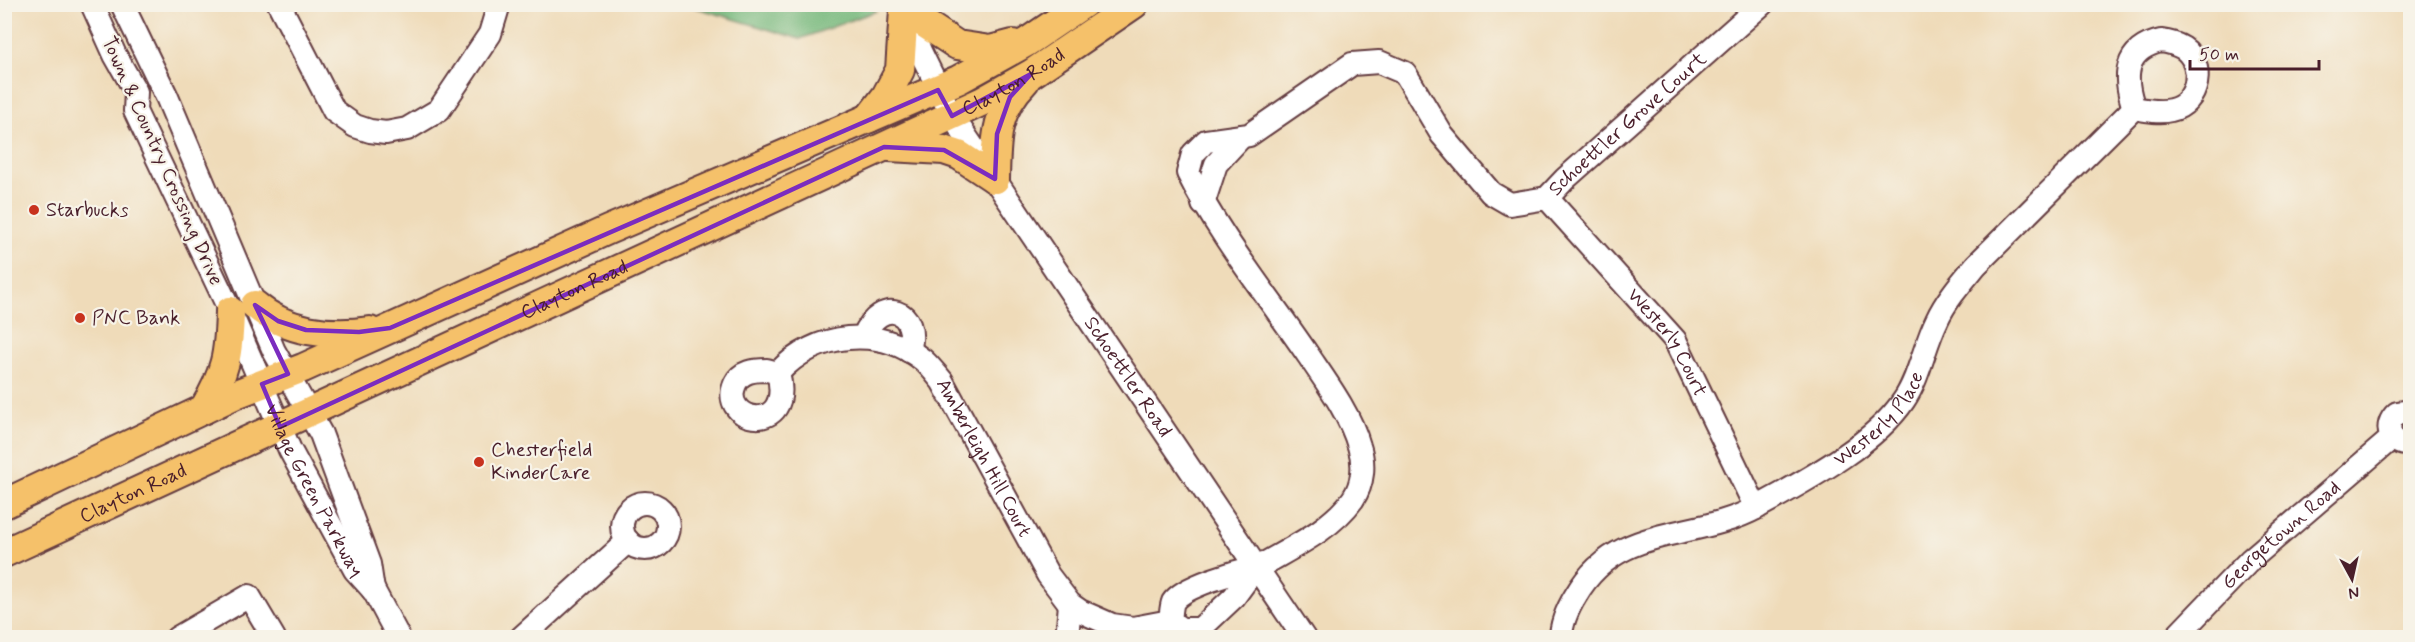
<svg xmlns="http://www.w3.org/2000/svg" width="2415" height="642" viewBox="0 0 2415 642" font-family="Mynerve,sans-serif">
	<style>
		.forest { fill: #76b87b; stroke: #606c53; stroke-width: 1.5 }
		.lines { fill: none; stroke-linecap: round; stroke-linejoin: round }
		.minor-casing { stroke: #633b40; stroke-width: 26 }
		.major-casing { stroke: #633b40; stroke-width: 32 }
		.minor { stroke: #fff; stroke-width: 22 }
		.major { stroke: #f5c16b; stroke-width: 28 }
		.marked { fill: none; stroke: #7b2cbf; stroke-width: 4.5; stroke-linejoin: round }
		.poi-dot { fill: #c8321e; stroke: #f7f3e8; stroke-width: 2 }
		.labels { text-anchor: middle; dominant-baseline: central; stroke-width: 4.5; stroke-linejoin: round; paint-order: stroke }
		.street-label { font-size: 20px; fill: #4a1f2b; stroke: #f7f3e8 }
		.poi-label { font-size: 20px; fill: #4a1f2b; stroke: #f7f3e8; text-anchor: start }
	</style>
	<rect width="100%" height="100%" fill="#f7f3e8"/>
	<filter id="ink" filterUnits="userSpaceOnUse"><feTurbulence type="fractalNoise" baseFrequency=".0167" numOctaves="2"/><feDisplacementMap in="SourceGraphic" scale="12" xChannelSelector="R" yChannelSelector="G"/><feConvolveMatrix kernelMatrix="1 2 1 2 8 2 1 2 1" color-interpolation-filters="sRGB"/></filter>
	<filter id="wash" filterUnits="userSpaceOnUse"><feTurbulence type="fractalNoise" baseFrequency=".008" numOctaves="4" result="noise"/><feDisplacementMap in="SourceGraphic" scale="24" xChannelSelector="R" yChannelSelector="G"/><feGaussianBlur stdDeviation="1.35" result="paint"/><feColorMatrix in="noise" values="0 0 0 0 0 0 0 0 0 0 0 0 0 0 0 0 0 1.4 0 .05"/><feComposite in="paint" operator="in"/></filter>
	<g filter="url(#wash)">
		<rect width="100%" height="100%" fill="#efdbb9"/>
		<path class="forest" d="M 872,5 L 876,11 L 800,39 L 687,5 Z"/>
	</g>
	<g filter="url(#ink)">
		<g class="lines">
			<defs>
				<g id="minor">
					<path id="s1" d="M 92,4 L 115,55 L 136,92 L 135,111 L 230,311 L 290,450 L 355,570 L 374,591 L 399,638"/>
					<path d="M 122,4 L 167,97 L 274,351 L 321,434 L 369,564 L 373,590"/>
					<path d="M 279,4 L 334,111 L 355,126 L 370,131 L 386,133 L 407,129 L 439,110 L 490,34 L 499,4"/>
					<path id="s2" d="M 905,13 L 920,51 L 952,116 L 1304,638"/>
					<path d="M 2161,41 C 2169,42 2176,44 2183,48 C 2206,64 2199,104 2171,110 C 2159,113 2145,110 2134,108 C 2123,77 2124,49 2161,41 Z"/>
					<path id="s3" d="M 1547,198 L 1675,340 L 1756,508"/>
					<path d="M 1203,204 L 1216,164 L 1242,136"/>
					<path d="M 864,336 C 880,296 921,309 909,351"/>
					<path d="M 767,370 L 778,373 C 795,437 718,423 735,384 C 741,371 754,370 767,370 Z"/>
					<path id="s4" d="M 778,373 C 815,332 879,325 923,360 C 930,366 936,374 942,381 L 1048,575 L 1070,604 L 1080,611 L 1112,625 L 1133,628 L 1170,621"/>
					<path d="M 2410,411 L 2397,413 C 2382,426 2391,446 2410,444"/>
					<circle cx="645" cy="526" r="23"/>
					<path id="s5" d="M 1257,568 C 1290,548 1330,531 1353,499 C 1363,484 1365,464 1359,446 C 1350,414 1327,383 1308,355 C 1268,296 1219,236 1188,173 L 1193,154 L 1206,141 L 1249,135 L 1352,64 L 1379,62 L 1405,73 L 1442,135 L 1491,193 L 1510,204 L 1547,198 L 1565,179 L 1762,4"/>
					<path d="M 1170,621 L 1181,629 L 1200,629 L 1234,597 L 1256,567"/>
					<path d="M 1170,621 C 1171,615 1171,607 1173,602 C 1183,586 1238,571 1256,567"/>
					<path d="M 177,638 L 249,596 L 274,638"/>
					<path d="M 521,638 L 628,541"/>
					<path d="M 1067,638 L 1070,604"/>
					<path id="s6" d="M 1561,638 C 1561,622 1568,608 1576,595 C 1618,522 1694,542 1758,507 C 1805,481 1875,444 1904,400 C 1920,376 1924,346 1937,320 C 1946,300 1962,282 1976,265 L 2134,108"/>
					<path id="s7" d="M 2175,638 L 2251,559 L 2392,438"/>
				</g>
				<g id="major">
					<path d="M 869,118 L 886,96 L 900,70 L 904,10 L 957,45 L 990,50 L 1013,44"/>
					<path d="M 889,147 L 944,150 L 959,155 L 995,179"/>
					<path d="M 995,179 C 996,138 995,112 1025,81"/>
					<path d="M 255,305 C 286,332 331,337 370,331"/>
					<path d="M 204,409 C 226,372 229,354 230,311"/>
					<path d="M 4,504 L 236,394 L 303,368 L 608,230 L 958,80 L 1027,42 L 1083,4"/>
					<path id="s8" d="M 4,553 L 983,101 L 1031,74 L 1134,4"/>
				</g>
			</defs>
			<use href="#minor" class="minor-casing"/>
			<use href="#major" class="major-casing"/>
			<use href="#minor" class="minor"/>
			<use href="#major" class="major"/>
		</g>
	</g>
	<path class="marked" d="M 1031,74 L 1010,97 L 997,134 L 995,179 L 944,150 L 884,147 L 280,427 L 262,384 L 288,374 L 255,305 L 278,321 L 306,330 L 359,332 L 390,328 L 938,90 L 952,116 Z"/>
	<g class="poi-dot">
		<circle cx="34" cy="210" r="6"/>
		<circle cx="80" cy="318" r="6"/>
		<circle cx="479" cy="462" r="6"/>
	</g>
	<g class="labels">
		<g class="street-label">
			<text stroke="none"><textPath href="#s8" startOffset="1114">Clayton Road</textPath></text>
			<text stroke="none"><textPath href="#s5" startOffset="1076">Schoettler Grove Court</textPath></text>
			<text transform="translate(162 161) rotate(66)">Town &amp; Country Crossing Drive</text>
			<text stroke="none"><textPath href="#s8" startOffset="628">Clayton Road</textPath></text>
			<text stroke="none"><textPath href="#s3" startOffset="189">Westerly Court</textPath></text>
			<text stroke="none"><textPath href="#s2" startOffset="428">Schoettler Road</textPath></text>
			<text stroke="none"><textPath href="#s6" startOffset="406">Westerly Place</textPath></text>
			<text stroke="none"><textPath href="#s4" startOffset="276">Amberleigh Hill Court</textPath></text>
			<text stroke="none"><textPath href="#s1" startOffset="537">Village Green Parkway</textPath></text>
			<text stroke="none"><textPath href="#s8" startOffset="142">Clayton Road</textPath></text>
			<text stroke="none"><textPath href="#s7" startOffset="148">Georgetown Road</textPath></text>
		</g>
		<g class="poi-label">
			<text x="46" y="210">Starbucks</text>
			<text x="92" y="318">PNC Bank</text>
			<text x="491" y="450">Chesterfield<tspan x="491" dy="23">KinderCare</tspan></text>
		</g>
	</g>
	<rect width="2415" height="642" fill="none" stroke="#f7f3e8" stroke-width="24"/>
	<g transform="translate(2352 579) rotate(172)" stroke="#f7f3e8" stroke-width="4.5" paint-order="stroke">
	<path d="M0-4.5L10 22L0 15L-10 22Z" fill="#4a1f2b"/>
	<text y="-9" font-size="16" font-weight="bold" text-anchor="middle" fill="#4a1f2b">N</text>
	</g>
	<path d="M2190 60v9h129v-9" fill="none" stroke="#4a1f2b" stroke-width="3"/>
	<text x="2199" y="60" font-size="18" fill="#4a1f2b" stroke="#f7f3e8" stroke-width="4.5" paint-order="stroke">50 m</text>
</svg>
